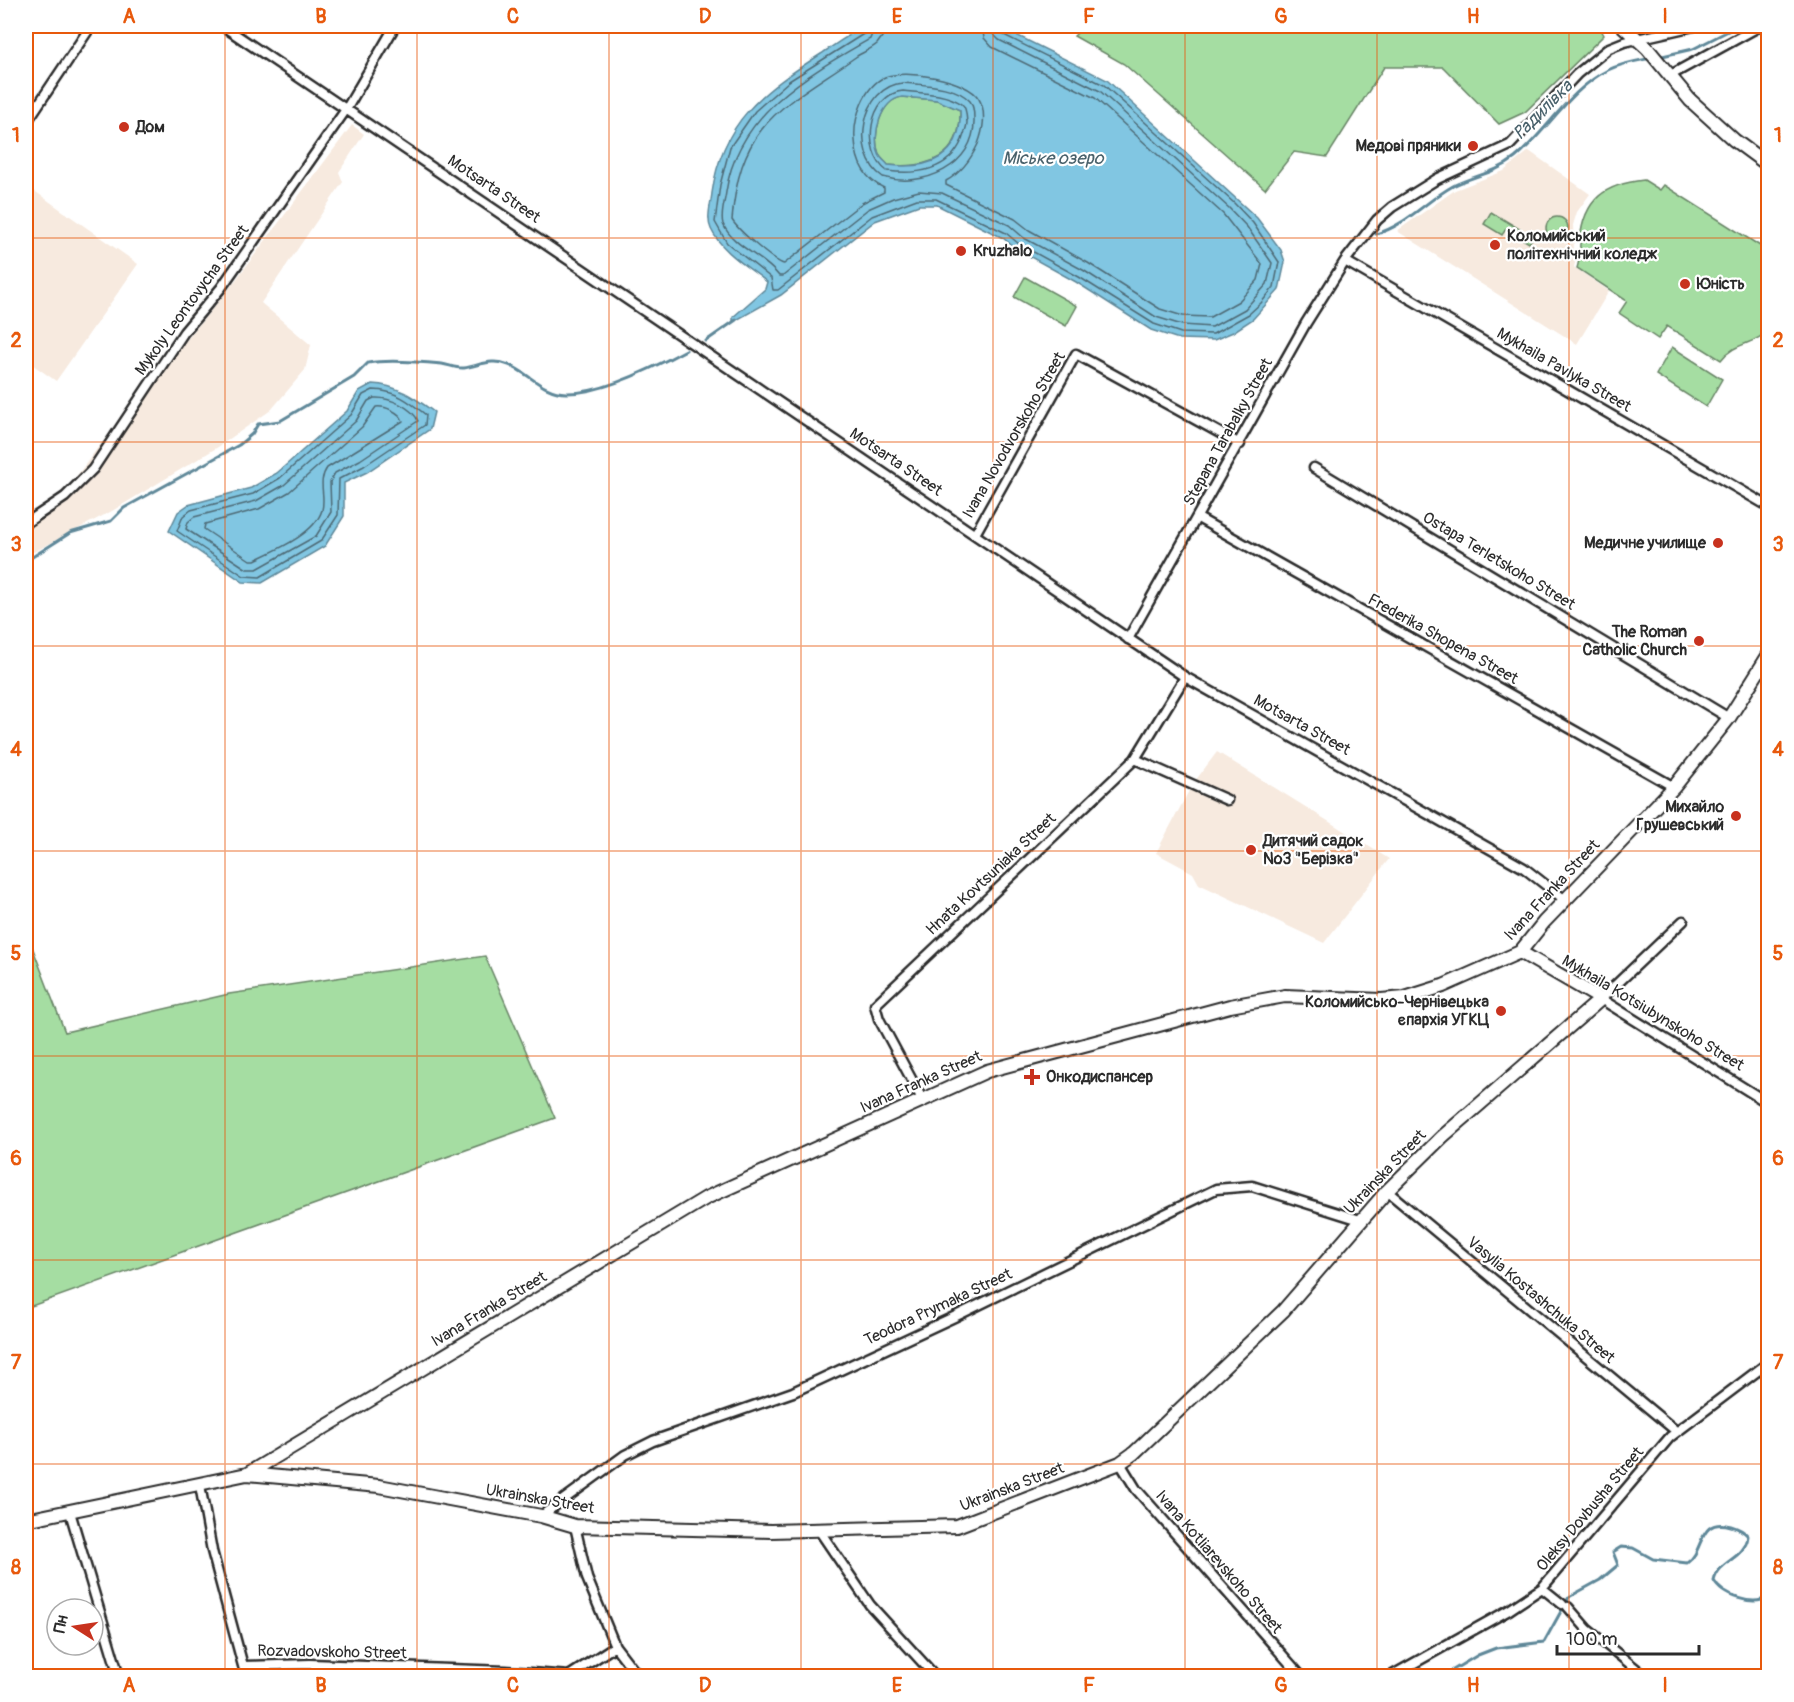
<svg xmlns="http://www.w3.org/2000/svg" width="1794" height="1702" viewBox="0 0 1794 1702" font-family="Pangolin,sans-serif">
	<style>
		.built { fill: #f7eadf }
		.green { fill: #a5dda2; stroke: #688466; stroke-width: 1.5 }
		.water { fill: #81c6e2; stroke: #5f8899; stroke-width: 1.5; fill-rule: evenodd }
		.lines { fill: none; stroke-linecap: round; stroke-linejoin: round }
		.shore { stroke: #4d6974; stroke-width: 1.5 }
		.stream { stroke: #5f8899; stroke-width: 3 }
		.street-casing { stroke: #2b2b2b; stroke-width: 13 }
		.secondary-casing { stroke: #2b2b2b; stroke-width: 16 }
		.street { stroke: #fff; stroke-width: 8 }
		.secondary { stroke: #fff; stroke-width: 12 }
		.grid { fill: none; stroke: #e8590c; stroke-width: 1.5; stroke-opacity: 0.55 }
		.poi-dot { fill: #c8321e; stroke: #fff; stroke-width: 2 }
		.labels { text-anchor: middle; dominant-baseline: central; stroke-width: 4.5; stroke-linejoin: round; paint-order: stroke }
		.poi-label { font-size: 16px; font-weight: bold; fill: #2b2b2b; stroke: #fff; text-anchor: start }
		.street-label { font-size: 16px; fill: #2b2b2b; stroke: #fff }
		.water-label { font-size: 18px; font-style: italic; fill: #49616b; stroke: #fff }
		.neatline { fill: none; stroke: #e8590c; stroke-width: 2 }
		.grid-label { font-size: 20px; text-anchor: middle; font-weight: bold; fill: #e8590c }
	</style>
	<rect width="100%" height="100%" fill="#fff"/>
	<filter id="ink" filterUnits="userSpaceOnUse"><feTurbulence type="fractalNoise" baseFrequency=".0167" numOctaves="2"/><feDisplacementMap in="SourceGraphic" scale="12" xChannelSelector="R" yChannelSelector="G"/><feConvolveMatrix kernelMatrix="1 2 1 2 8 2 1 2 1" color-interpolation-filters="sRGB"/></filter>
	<g filter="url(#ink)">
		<path class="built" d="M 352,125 L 364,134 L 339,172 L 343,182 L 261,303 L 311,345 L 305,370 L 271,410 L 218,447 L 112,511 L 26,556 L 26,515 L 64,493 L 96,450 L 232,285 Z
			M 1529,151 L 1590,194 L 1577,212 L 1573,225 L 1574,250 L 1578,251 L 1574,267 L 1609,291 L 1577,344 L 1397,231 L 1455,190 L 1504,171 Z
			M 26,185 L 138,264 L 56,381 L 26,360 Z
			M 1217,752 L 1389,859 L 1324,943 L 1199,884 L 1193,873 L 1156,853 L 1192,785 Z"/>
		<path class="green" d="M 1084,26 L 1599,26 L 1604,35 L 1525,112 L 1499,124 L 1443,67 L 1384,67 L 1327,157 L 1294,152 L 1265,189 L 1124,64 L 1074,36 Z
			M 902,97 L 937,100 L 960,110 C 962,157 929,169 888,165 C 886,162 880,158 879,154 C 871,135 881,100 902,97 Z
			M 1644,180 L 1660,190 L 1664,185 L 1768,251 L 1768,331 C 1752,346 1735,342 1721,360 L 1667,326 L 1658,339 L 1619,313 L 1627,301 L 1577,268 C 1580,259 1580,250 1580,240 C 1584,199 1605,184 1644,180 Z
			M 1491,212 L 1533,237 L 1529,243 L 1506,229 L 1502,235 L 1484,224 Z
			M1546 228a11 11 0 1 1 22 0a11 11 0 1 1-22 0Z
			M 1025,277 L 1077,306 L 1066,326 L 1014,297 Z
			M 1672,347 L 1722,379 L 1706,407 L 1656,375 Z
			M 26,931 L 65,1032 L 229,994 L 485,956 L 555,1118 L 26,1308 Z"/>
		<path class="water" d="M 867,26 L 998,26 L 1107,80 L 1257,218 L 1281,250 L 1285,262 L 1279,290 L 1253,319 L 1233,332 L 1214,340 L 1179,339 L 1151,330 L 1076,282 L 1016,249 L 1003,238 L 937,205 L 919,205 L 875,221 L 781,295 L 733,322 L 733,317 L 765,289 L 767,282 C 748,267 721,251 711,229 C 706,218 711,204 712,193 C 722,121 763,91 821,54 C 836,44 850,33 867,26 ZM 902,97 L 937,100 L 960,110 C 963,157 929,170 888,165 C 886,162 880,158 879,154 C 871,135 881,100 902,97 Z
			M 372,384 C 397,385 414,397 434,412 L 430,429 L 367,472 L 344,483 L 344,516 L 325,546 L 262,583 L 243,582 L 169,531 L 178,512 L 188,505 L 251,488 L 277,473 L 347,411 L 359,391 Z"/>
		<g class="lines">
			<path class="shore" d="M 868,26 L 865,33 L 789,81 L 755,111 L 730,147 L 720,185 L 715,222 L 727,243 L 771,278 L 773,290 L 778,290 L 872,216 L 917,199 L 936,199 L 1006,233 L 1019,244 L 1079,277 L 1154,324 L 1181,333 L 1213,334 L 1249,314 L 1261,303 L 1274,287 L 1279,262 L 1253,223 L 1234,203 L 1104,85 L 1002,34 L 999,26
				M 875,26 L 870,39 C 807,75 737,114 726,192 C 725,201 720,215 723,224 C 733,247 764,256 779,276 L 783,276 L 868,209 L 893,198 L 919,191 L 942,193 L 1009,225 L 1024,238 L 1083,270 L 1156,317 L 1182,325 L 1212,327 L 1245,309 L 1267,284 L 1272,263 L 1247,227 L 1229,208 L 1100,91 L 999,40 L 993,34 L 991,26
				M 884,26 L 882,37 L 877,44 C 871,49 864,52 857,56 C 784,107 740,120 732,220 C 738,230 774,262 784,264 L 862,203 L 884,192 L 884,188 C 864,179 856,161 855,140 C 853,119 864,86 885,77 C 905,69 968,79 979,99 C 987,112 983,131 978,144 C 971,159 961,173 946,181 L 946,185 L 1015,219 L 1029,230 L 1088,263 L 1160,309 L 1183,316 L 1210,317 L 1239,301 L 1258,280 L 1262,264 L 1223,214 L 1095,98 L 992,47 L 984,38 L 982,26
				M 903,83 C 923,85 956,85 970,101 C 974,106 974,113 974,119 C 976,166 922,189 883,177 C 850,155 861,86 903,83 Z
				M 903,91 C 922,93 945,93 962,104 C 967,108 966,116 967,122 C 967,128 964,133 962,140 C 949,171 916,175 887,171 C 861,152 868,94 903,91 Z
				M 373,390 C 395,390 410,402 426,415 L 425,425 L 364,466 L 339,479 L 338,515 L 321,541 L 260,577 L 244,576 L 177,531 L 183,516 L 191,510 L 253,494 L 280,478 L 351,415 L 363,395 Z
				M 374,398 C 389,397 412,407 418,421 L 360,460 L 335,473 L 330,482 L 331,512 L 316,536 L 257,569 L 247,569 L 186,529 L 188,522 L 194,517 L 256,501 L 284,485 L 356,421 L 368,401 Z
				M 376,407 C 385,406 400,412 403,421 L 327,468 C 317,482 326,495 322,510 C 315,534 276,550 255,560 L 250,560 L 204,529 L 205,524 L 259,509 L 289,492 L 362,427 Z"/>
			<path class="stream" d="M 1658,57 L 1693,49 L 1738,26
				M 1376,234 C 1405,226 1426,201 1453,186 C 1473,176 1496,173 1515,158 C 1547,131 1570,89 1608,70 C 1622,63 1637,61 1652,58
				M 706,341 L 736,320
				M 26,561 L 70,533 L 111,521 L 124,508 L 239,445 L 252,434 L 258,424 L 280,421 L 354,377 L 368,363 C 388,359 421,362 442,364 C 449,365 457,369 464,368 C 481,365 492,358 509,365 C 529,373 543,393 566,393 C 601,394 655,367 686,350
				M 1443,1676 L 1478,1655 L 1496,1648 L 1544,1642 L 1569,1597 L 1600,1580 L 1618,1565 L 1613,1552 L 1621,1547 L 1633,1548 L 1653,1559 L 1687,1563 C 1705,1551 1697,1517 1731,1526 C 1738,1528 1743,1530 1748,1536 C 1745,1560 1719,1559 1714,1581 C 1722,1596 1754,1607 1768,1597"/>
			<defs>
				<path id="street" d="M 223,26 L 1185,677 L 1524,868 L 1565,900
					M 1669,76 L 1760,26
					M 26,123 L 91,26
					M 1345,261 L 1768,506
					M 1314,468 L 1729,718
					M 1198,518 L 1674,787
					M 26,523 L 65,497 L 93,469 L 184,332 L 221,288 L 347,108 L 395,26
					M 975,534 L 1076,354 L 1240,444
					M 1128,639 L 1306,323 L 1345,261 L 1377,220 L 1392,207 L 1437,179 L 1510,145 L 1577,74 L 1609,48 L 1624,42 L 1694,26
					M 1135,759 L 1227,800
					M 1683,921 L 1601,999 L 1768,1103
					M 922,1099 L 879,1019 L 875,1005 L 1135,759 L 1185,677
					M 1387,1191 L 1676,1431
					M 1120,1463 L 1136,1489 L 1301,1676
					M 200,1485 L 212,1551 L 243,1666 L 310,1664 L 506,1671 L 569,1676
					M 70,1512 L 119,1676
					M 541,1516 L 625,1455 L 653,1441 L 793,1392 L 954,1317 L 1216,1189 L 1252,1186 L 1360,1220
					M 575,1526 L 587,1578 L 615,1646 L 638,1676
					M 819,1530 L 870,1605 L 935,1676
					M 1542,1588 L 1562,1604
					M 1568,1607 L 1587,1629 L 1645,1676
					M 243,1666 L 246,1676
					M 569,1676 L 615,1646
					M 1391,1676 L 1509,1610 L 1542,1588 L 1670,1437 L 1768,1363"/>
				<path id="secondary" d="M 1623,26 L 1647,48 L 1690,100 L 1734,140 L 1768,165
					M 247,1474 L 379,1486 L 541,1516 L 575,1526 L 771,1531 L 957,1526 L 1120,1463 L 1134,1453 L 1283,1311 L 1387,1191 L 1442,1137 L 1601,999 L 1520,952
					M 26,1520 L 247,1474 L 706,1198 L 987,1071 L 1230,1006 L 1285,996 L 1381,1000 L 1405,998 L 1443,986 L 1520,952 L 1544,922 L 1674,787 L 1729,718 L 1768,656"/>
			</defs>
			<use href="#street" class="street-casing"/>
			<use href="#secondary" class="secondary-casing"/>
			<use href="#street" class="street"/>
			<use href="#secondary" class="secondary"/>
		</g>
	</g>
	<path class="grid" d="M 225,26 L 225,1676M 417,26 L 417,1676M 609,26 L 609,1676M 801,26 L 801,1676M 993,26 L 993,1676M 1185,26 L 1185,1676M 1377,26 L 1377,1676M 1569,26 L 1569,1676M 26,238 L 1768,238M 26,442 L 1768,442M 26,646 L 1768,646M 26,851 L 1768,851M 26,1056 L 1768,1056M 26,1260 L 1768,1260M 26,1464 L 1768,1464"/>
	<g class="poi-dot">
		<circle cx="124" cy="127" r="6"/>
		<circle cx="1473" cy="146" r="6"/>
		<circle cx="1495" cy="245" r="6"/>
		<circle cx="961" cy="251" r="6"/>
		<circle cx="1685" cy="284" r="6"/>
		<circle cx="1718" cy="543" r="6"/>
		<circle cx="1699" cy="641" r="6"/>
		<circle cx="1736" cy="816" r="6"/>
		<circle cx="1251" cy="850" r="6"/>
		<circle cx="1501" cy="1011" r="6"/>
		<path d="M1029 1068h6v6h6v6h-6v6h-6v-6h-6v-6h6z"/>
	</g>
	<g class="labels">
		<g class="poi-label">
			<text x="136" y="127">Дом</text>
			<text x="1461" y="146" text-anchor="end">Медові пряники</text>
			<text x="1507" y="236">Коломийський<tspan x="1507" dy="18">політехнічний коледж</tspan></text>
			<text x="973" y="251">Kruzhalo</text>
			<text x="1697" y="284">Юність</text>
			<text x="1706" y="543" text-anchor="end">Медичне училище</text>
			<text x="1687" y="632" text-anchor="end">The Roman<tspan x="1687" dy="18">Catholic Church</tspan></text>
			<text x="1724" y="807" text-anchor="end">Михайло<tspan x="1724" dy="18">Грушевський</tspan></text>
			<text x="1263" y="841">Дитячий садок<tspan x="1263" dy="18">№3 "Берізка"</tspan></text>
			<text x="1489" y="1002" text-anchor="end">Коломийсько-Чернівецька<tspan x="1489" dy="18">єпархія УГКЦ</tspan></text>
			<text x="1046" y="1077">Онкодиспансер</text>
		</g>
		<g class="street-label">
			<text transform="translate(494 189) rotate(34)">Motsarta Street</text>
			<text transform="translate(192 300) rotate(-54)">Mykoly Leontovycha Street</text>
			<text transform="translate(1564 370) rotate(30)">Mykhaila Pavlyka Street</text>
			<text transform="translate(1228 432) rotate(-61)">Stepana Tarabalky Street</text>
			<text transform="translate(1014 435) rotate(-60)">Ivana Novodvorskoho Street</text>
			<text transform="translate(896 462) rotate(34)">Motsarta Street</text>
			<text transform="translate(1499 561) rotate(31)">Ostapa Terletskoho Street</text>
			<text transform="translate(1443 639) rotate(29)">Frederika Shopena Street</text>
			<text transform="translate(1302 725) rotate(29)">Motsarta Street</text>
			<text transform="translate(991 874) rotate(-43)">Hnata Kovtsuniaka Street</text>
			<text transform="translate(1552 890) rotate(-47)">Ivana Franka Street</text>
			<text transform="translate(1653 1013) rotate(31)">Mykhaila Kotsiubynskoho Street</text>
			<text transform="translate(921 1082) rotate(-24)">Ivana Franka Street</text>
			<text transform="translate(1385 1172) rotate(-46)">Ukrainska Street</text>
			<text transform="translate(1541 1300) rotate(40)">Vasylia Kostashchuka Street</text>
			<text transform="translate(938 1307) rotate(-25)">Teodora Prymaka Street</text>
			<text transform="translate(489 1309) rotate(-31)">Ivana Franka Street</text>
			<text transform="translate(1012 1487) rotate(-21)">Ukrainska Street</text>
			<text transform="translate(540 1499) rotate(10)">Ukrainska Street</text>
			<text transform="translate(1590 1509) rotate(-50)">Oleksy Dovbusha Street</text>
			<text transform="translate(1219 1562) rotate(49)">Ivana Kotliarevskoho Street</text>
			<text transform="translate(332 1652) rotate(1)">Rozvadovskoho Street</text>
		</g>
		<g class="water-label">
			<text transform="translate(1543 110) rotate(-45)">Радилівка</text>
			<text x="1053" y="158">Міське озеро</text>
		</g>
	</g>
	<rect width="1794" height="1702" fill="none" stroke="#fff" stroke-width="66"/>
	<g transform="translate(75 1627) rotate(282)"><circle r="28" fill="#ffffff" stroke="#aaaaaa" stroke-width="1.5"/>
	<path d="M0-4.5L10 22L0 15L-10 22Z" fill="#c8321e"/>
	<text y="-9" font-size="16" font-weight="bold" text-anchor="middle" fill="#2b2b2b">Пн</text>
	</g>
	<path d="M1557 1645v9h142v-9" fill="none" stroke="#2b2b2b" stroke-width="3"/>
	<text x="1566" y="1645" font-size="18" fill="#2b2b2b" stroke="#ffffff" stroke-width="4.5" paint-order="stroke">100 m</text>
	<rect x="33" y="33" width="1728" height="1636" class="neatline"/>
	<g class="grid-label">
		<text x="129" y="23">A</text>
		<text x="321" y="23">B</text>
		<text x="513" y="23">C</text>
		<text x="705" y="23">D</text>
		<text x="897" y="23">E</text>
		<text x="1089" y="23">F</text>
		<text x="1281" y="23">G</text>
		<text x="1473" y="23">H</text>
		<text x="1665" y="23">I</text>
		<text x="16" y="142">1</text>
		<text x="1778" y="142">1</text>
		<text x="16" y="347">2</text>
		<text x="1778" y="347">2</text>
		<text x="16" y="551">3</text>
		<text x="1778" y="551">3</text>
		<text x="16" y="756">4</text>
		<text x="1778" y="756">4</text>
		<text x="16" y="960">5</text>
		<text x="1778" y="960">5</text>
		<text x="16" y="1165">6</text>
		<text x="1778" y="1165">6</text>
		<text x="16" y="1369">7</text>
		<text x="1778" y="1369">7</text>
		<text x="16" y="1574">8</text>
		<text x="1778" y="1574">8</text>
		<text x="129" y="1692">A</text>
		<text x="321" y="1692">B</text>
		<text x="513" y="1692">C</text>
		<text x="705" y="1692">D</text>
		<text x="897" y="1692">E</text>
		<text x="1089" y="1692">F</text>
		<text x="1281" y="1692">G</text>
		<text x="1473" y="1692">H</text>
		<text x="1665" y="1692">I</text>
	</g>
</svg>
